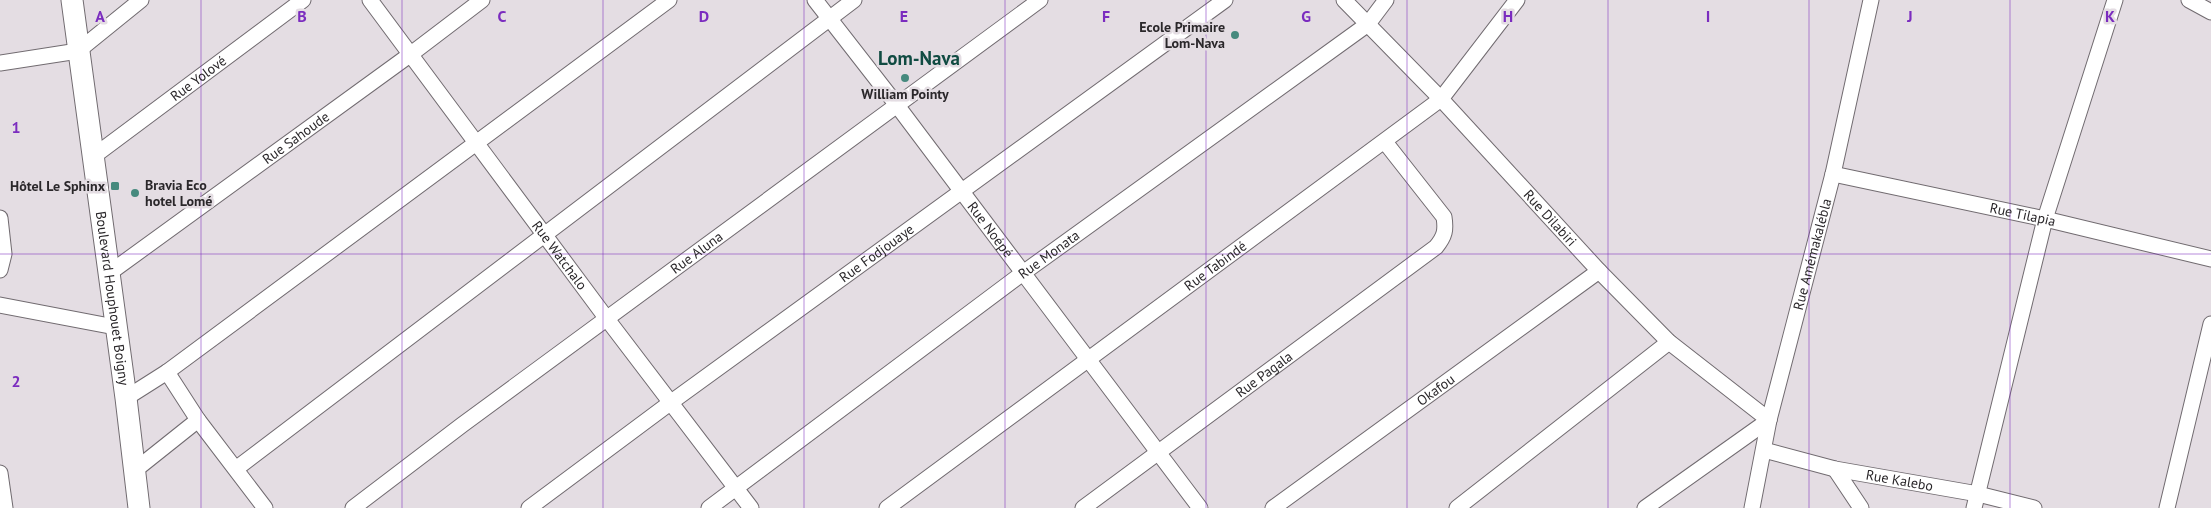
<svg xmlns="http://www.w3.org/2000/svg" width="2211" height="508" viewBox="0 0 2211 508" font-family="'PT Sans',sans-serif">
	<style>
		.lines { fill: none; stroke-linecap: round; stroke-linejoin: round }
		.street-casing { stroke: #716b70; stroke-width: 17 }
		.secondary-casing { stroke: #716b70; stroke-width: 23 }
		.street { stroke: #fff; stroke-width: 15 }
		.secondary { stroke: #fff; stroke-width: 21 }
		.grid { fill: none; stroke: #7b2cbf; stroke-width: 1; stroke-opacity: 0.55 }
		.poi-dot { fill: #468a7e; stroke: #e4dde3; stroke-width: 2 }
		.labels { text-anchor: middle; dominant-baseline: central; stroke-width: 5; stroke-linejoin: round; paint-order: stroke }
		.poi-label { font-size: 14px; font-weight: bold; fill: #2a272a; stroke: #e4dde3; text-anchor: end }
		.street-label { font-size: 14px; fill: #2a272a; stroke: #e4dde3 }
		.district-label { font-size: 19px; font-weight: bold; fill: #104b42; stroke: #e4dde3 }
		.grid-label { font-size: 16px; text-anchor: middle; font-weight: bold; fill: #7b2cbf; stroke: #e4dde3; stroke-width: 5; stroke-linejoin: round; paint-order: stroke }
	</style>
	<rect width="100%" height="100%" fill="#e4dde3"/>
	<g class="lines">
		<defs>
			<g id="street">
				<path id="s1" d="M 370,0 L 607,319 L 751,508"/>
				<path id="s2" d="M 815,0 L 896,104 L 1200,508"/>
				<path id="s3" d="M 1344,0 L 1441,99 L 1599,271 L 1669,342 L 1769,420"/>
				<path d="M 2189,0 L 2211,12"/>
				<path d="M 0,63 L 78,51 L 141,0"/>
				<path id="s4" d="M 94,156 L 303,0"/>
				<path id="s5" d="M 1833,174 L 2045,219 L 2211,259"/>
				<path d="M 0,218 L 4,254 L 0,270"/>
				<path id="s6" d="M 108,274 L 411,54 L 482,0"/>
				<path d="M 0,305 L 115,327"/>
				<path d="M 167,372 L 198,420 L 265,508"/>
				<path d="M 126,398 L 167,372 L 669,0"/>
				<path id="s7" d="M 1764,450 L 1835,469 L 1978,494 L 2034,508"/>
				<path d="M 237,468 L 854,0"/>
				<path d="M 1835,469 L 1861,508"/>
				<path d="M 134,471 L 198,420"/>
				<path d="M 0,473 L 5,508"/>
				<path id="s8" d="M 353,508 L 462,425 L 1040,0"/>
				<path id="s9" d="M 529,508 L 670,403 L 1225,0"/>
				<path id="s10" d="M 709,508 L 1023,273 L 1368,24 L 1386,0"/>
				<path id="s11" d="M 887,508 L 1441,99 L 1517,0"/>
				<path id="s12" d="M 1083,508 L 1436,247 C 1445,236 1446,230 1444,217 L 1385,142"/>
				<path id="s13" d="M 1273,508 L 1599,271"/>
				<path d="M 1457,508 L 1669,342"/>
				<path d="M 1645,508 L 1769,420"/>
				<path id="s14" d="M 1752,508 L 1769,420 L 1833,174 L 1871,0"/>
				<path d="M 1974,508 L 2045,219 L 2115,0"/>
				<path d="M 2167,508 L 2211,324"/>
			</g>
			<g id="secondary">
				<path id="s15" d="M 72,0 L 126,398 L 139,508"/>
			</g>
		</defs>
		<use href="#street" class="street-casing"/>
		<use href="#secondary" class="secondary-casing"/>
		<use href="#street" class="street"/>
		<use href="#secondary" class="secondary"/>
	</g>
	<path class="grid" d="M 201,0 L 201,508M 402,0 L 402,508M 603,0 L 603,508M 804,0 L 804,508M 1005,0 L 1005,508M 1206,0 L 1206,508M 1407,0 L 1407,508M 1608,0 L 1608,508M 1809,0 L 1809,508M 2010,0 L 2010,508M 0,254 L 2211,254"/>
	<g class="poi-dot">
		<circle cx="1235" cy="35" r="5"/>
		<circle cx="905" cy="78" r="5"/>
		<rect x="110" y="181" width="10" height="10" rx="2.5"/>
		<circle cx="135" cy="193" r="5"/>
	</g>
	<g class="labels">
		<g class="poi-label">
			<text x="1225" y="27">Ecole Primaire<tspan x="1225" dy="16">Lom-Nava</tspan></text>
			<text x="905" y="94" text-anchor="middle">William Pointy</text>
			<text x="145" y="185" text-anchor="start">Bravia Eco<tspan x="145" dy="16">hotel Lomé</tspan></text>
			<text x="105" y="186">Hôtel Le Sphinx</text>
		</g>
		<g class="street-label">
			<text stroke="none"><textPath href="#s4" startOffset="130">Rue Yolové</textPath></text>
			<text stroke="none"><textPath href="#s6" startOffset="232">Rue Sahoude</textPath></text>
			<text stroke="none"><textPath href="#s5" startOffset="194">Rue Tilapia</textPath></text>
			<text stroke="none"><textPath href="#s3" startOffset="300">Rue Dilabiri</textPath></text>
			<text stroke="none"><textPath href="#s2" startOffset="289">Rue Noépé</textPath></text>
			<text stroke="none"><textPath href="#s8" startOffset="428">Rue Aluna</textPath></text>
			<text stroke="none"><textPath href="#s9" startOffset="431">Rue Fodjouaye</textPath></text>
			<text stroke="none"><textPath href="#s1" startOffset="318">Rue Watchalo</textPath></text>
			<text stroke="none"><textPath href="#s14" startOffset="261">Rue Amémakalébla</textPath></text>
			<text stroke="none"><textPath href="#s10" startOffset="424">Rue Monata</textPath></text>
			<text stroke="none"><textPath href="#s11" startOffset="408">Rue Tabindé</textPath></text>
			<text stroke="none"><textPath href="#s15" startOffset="301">Boulevard Houphouet Boigny</textPath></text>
			<text stroke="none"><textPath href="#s12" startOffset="225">Rue Pagala</textPath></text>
			<text stroke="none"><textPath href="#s13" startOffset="201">Okafou</textPath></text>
			<text stroke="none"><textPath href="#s7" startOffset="139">Rue Kalebo</textPath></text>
		</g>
		<g class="district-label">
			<text x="919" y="58">Lom-Nava</text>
		</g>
	</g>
	<g class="grid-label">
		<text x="100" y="22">A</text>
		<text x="302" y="22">B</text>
		<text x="502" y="22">C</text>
		<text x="704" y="22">D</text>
		<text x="904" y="22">E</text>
		<text x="1106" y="22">F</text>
		<text x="1306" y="22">G</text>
		<text x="1508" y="22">H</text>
		<text x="1708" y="22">I</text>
		<text x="1910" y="22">J</text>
		<text x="2110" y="22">K</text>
		<text x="16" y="133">1</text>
		<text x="16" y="387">2</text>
	</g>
</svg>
